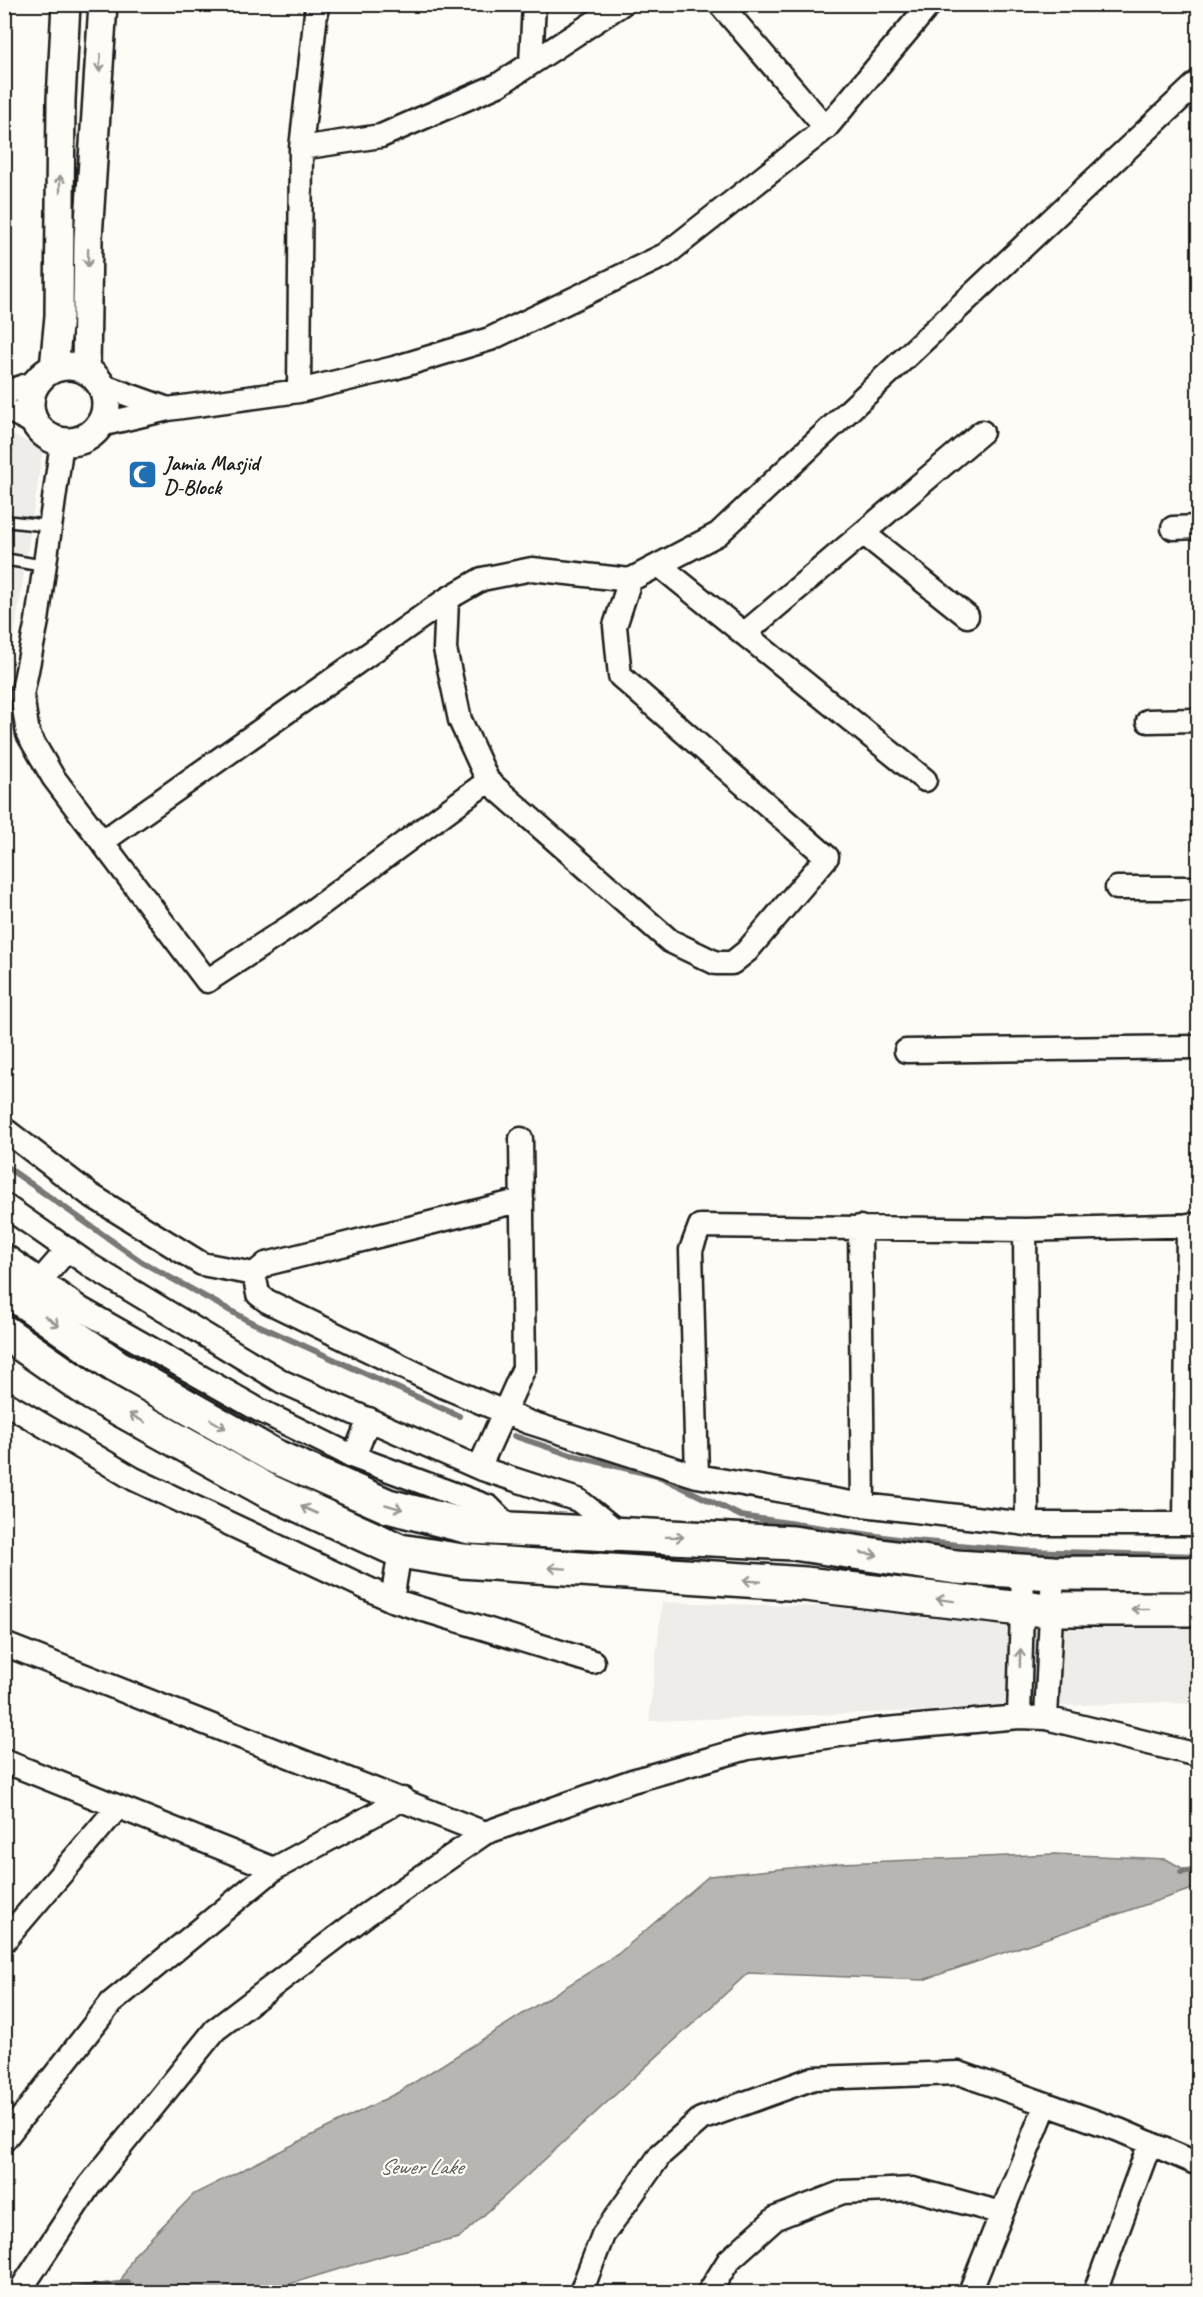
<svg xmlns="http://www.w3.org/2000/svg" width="1203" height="2297" viewBox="0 0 1203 2297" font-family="Caveat,sans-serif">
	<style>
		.built { fill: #eeede9 }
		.water { fill: #b7b6b2; stroke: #797876; stroke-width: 1.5 }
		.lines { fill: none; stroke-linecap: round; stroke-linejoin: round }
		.stream { stroke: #797876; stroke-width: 6 }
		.service-casing { stroke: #1c1c1c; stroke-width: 15 }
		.minor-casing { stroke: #1c1c1c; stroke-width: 27 }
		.tertiary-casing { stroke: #1c1c1c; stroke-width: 32 }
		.primary-casing { stroke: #1c1c1c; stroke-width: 38 }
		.service { stroke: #fdfcf7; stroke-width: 10 }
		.minor { stroke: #fdfcf7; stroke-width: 22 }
		.tertiary { stroke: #fdfcf7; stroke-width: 27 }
		.primary { stroke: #fdfcf7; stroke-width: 33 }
		.oneway { stroke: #989794 }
		.labels { text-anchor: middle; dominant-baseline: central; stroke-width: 4.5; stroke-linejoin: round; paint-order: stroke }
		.poi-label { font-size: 21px; font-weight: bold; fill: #1c1c1c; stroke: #fdfcf7; text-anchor: start }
		.water-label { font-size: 22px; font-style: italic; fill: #5a5a58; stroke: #fdfcf7 }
	</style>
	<rect width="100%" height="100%" fill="#fdfcf7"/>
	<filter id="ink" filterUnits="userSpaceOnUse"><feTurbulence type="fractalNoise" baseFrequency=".0167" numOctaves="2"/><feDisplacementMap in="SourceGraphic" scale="12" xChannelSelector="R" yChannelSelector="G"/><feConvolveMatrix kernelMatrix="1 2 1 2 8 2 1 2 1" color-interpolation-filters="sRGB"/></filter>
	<g filter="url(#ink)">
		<path class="built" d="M 4,431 L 43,449 L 8,677 L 4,676 Z
			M 662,1602 L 1198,1618 L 1198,1705 L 1166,1702 L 649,1721 Z"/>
		<path class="water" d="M 1054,1854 L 1166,1859 L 1198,1877 L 1198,1887 L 923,1980 L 748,1973 L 459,2238 L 389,2254 L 263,2292 L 115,2292 L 134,2255 L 194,2194 L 399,2092 L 618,1954 L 709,1876 L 842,1863 Z"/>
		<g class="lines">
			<path class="stream" d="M 4,1165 L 142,1262 L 249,1321 L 459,1416
				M 514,1436 L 571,1455 L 661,1477 L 741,1516 L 904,1540 L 1024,1551 L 1198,1556
				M 1181,1872 L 1198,1869
				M 48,2292 L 128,2283"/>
			<defs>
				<path id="service" d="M 4,454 L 5,451
					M 4,521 L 50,526
					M 4,559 L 44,566"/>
				<path id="minor" d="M 720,4 L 826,128
					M 531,63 L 534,4
					M 301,148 L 381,136 L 498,85 L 622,4
					M 101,385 L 168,409
					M 299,391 L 301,148 L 317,4
					M 4,393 L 36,382
					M 4,408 L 32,422
					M 100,425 L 168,409 L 299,391 L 394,368 L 490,339 L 665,255 L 826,128 L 930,4
					M 62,442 L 37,621 L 22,695 L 28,734 L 53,777 L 207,981 L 297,922 L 488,781 L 460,720 L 445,649 L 447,599 L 482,579 L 532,569 L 630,580 L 615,626 L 620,676 L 827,857 L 747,951 L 732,963 L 716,963 L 670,941 L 488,781
					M 1173,528 L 1198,527
					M 863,533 L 967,616
					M 659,565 L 925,780
					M 630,580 L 718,534 L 1198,82
					M 744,634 L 982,432
					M 1148,721 L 1198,720
					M 102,842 L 447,599
					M 1117,888 L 1198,888
					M 906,1051 L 1198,1047
					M 4,1129 L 89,1194 L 202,1264 L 254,1274
					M 521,1139 L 524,1368 L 479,1468 L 578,1500 L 622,1535
					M 4,1205 L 91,1266 L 283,1382 L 479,1468
					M 860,1227 L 863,1505
					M 1025,1230 L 1027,1524
					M 4,1255 L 81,1309 L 259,1410 L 354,1457 L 489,1507 L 512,1530
					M 254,1274 L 258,1294 L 267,1301 L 440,1385 L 528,1422 L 697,1476 L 863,1505 L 1027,1524 L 1198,1524
					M 254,1274 L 266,1264 L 522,1200
					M 41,1280 L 68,1249
					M 4,1402 L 134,1479 L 392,1600 L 593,1662
					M 354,1457 L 369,1419
					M 697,1476 L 691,1250 L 700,1226 L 1025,1230 L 1198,1225
					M 1185,1524 L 1188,1225
					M 392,1600 L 400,1551
					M 4,1644 L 485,1833
					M 1019,1717 L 1023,1571
					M 1046,1718 L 1053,1573
					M 4,1761 L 274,1869
					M 4,1941 L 118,1807
					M 4,2140 L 111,2003 L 274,1869 L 403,1799
					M 19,2292 L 89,2186 L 215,2030 L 366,1915 L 485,1833 L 632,1781 L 748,1748 L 875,1730 L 1019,1717 L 1046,1718 L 1198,1755
					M 581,2292 L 603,2235 L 661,2154 L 701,2119 L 814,2078 L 959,2073 L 1119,2130 L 1198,2164
					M 709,2292 L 729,2260 L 776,2218 L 843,2192 L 913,2189 L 1002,2213
					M 970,2292 L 1046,2104
					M 1095,2292 L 1150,2143"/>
				<path id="tertiary" d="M30 404a38 38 0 1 1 76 0a38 38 0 1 1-76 0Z
					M 54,368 L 59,316 L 61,100 L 66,4
					M 86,370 L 88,238 L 103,4"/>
				<path id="primary" d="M 4,1287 L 116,1366 L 274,1456 L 388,1506 L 470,1527 L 793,1543 L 956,1567 L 1053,1573 L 1198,1574
					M 4,1332 L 93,1394 L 268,1491 L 400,1551 L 462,1561 L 805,1584 L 1021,1609 L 1198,1609"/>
			</defs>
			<use href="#service" class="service-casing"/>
			<use href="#minor" class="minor-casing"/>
			<use href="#tertiary" class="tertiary-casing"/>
			<use href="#primary" class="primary-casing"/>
			<use href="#service" class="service"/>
			<use href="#minor" class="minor"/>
			<use href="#tertiary" class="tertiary"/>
			<use href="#primary" class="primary"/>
		</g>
		<defs><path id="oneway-shaft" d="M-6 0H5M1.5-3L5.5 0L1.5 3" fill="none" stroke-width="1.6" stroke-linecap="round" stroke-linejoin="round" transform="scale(1.5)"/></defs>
		<g class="oneway">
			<use href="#oneway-shaft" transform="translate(100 63) rotate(94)"/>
			<use href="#oneway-shaft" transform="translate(60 184) rotate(-90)"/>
			<use href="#oneway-shaft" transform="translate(88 258) rotate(91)"/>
			<use href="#oneway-shaft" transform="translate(52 1321) rotate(35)"/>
			<use href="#oneway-shaft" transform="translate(137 1418) rotate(-151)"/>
			<use href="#oneway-shaft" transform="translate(218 1424) rotate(30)"/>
			<use href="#oneway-shaft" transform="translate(394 1507) rotate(16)"/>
			<use href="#oneway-shaft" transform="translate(309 1510) rotate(-156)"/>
			<use href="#oneway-shaft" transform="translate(675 1537) rotate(1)"/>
			<use href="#oneway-shaft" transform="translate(869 1554) rotate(8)"/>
			<use href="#oneway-shaft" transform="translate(557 1568) rotate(-176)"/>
			<use href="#oneway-shaft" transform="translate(752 1581) rotate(-176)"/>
			<use href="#oneway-shaft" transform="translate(945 1600) rotate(-173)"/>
			<use href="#oneway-shaft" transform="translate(1140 1609) rotate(180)"/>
			<use href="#oneway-shaft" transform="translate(1020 1658) rotate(-89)"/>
		</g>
	</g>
	<defs>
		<symbol id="mosque-square" viewBox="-11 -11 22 22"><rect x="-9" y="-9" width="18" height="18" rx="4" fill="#1f6fb2" stroke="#fdfcf7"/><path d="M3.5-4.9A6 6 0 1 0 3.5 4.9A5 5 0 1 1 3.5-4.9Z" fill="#fff"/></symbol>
	</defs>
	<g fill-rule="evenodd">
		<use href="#mosque-square" x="126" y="458" width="33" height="33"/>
	</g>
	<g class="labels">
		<g class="poi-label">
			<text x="164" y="463">Jamia Masjid<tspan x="164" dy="24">D-Block</tspan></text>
		</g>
		<g class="water-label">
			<text x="421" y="2167">Sewer Lake</text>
		</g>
	</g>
	<rect width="1203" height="2297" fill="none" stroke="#fdfcf7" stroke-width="24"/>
	<rect x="12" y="12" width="1179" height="2273" fill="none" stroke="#1c1c1c" stroke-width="2" filter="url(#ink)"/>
</svg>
